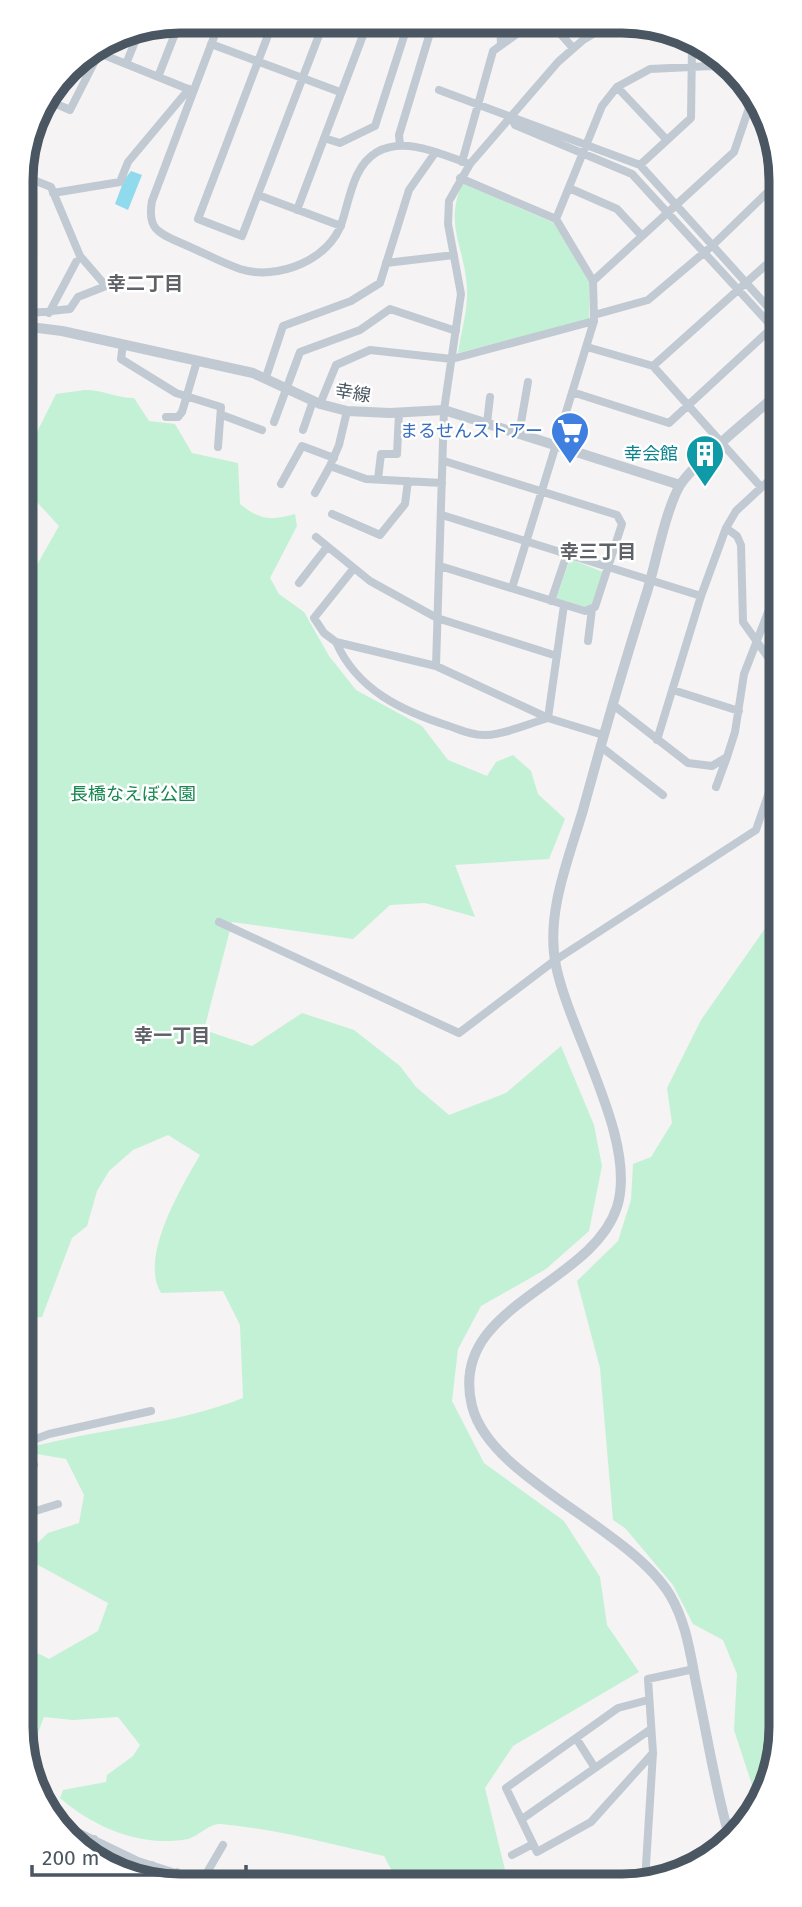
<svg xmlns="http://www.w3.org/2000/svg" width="802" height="1907" viewBox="0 0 802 1907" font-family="'Fira Sans','Noto Sans JP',sans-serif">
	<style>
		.green { fill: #c3f1d5 }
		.water { fill: #90daee }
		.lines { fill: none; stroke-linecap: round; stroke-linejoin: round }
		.minor { stroke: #c1cad2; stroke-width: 8 }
		.tertiary { stroke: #c1cad2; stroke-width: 10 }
		.labels { text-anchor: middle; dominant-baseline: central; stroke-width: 5; stroke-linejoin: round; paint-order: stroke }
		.street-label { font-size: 18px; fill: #4a5661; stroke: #fff }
		.shop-label { font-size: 18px; fill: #366cbe; stroke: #fff; text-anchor: end }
		.culture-label { font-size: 18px; fill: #0d838f; stroke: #fff; text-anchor: end }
		.park-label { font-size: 18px; fill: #17864f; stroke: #fff }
		.neighbourhood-label { font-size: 19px; font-weight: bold; fill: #5f6368; stroke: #fff }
		.rim { fill: none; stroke: #4a5661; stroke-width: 9 }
	</style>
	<rect width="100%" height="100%" fill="#f5f3f3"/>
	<path class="green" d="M 462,183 L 554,223 L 589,282 L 589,319 L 458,353 C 461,332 468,310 467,289 C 465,246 444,228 462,183 Z
		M 85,390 C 104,390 116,398 134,398 L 149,421 L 175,424 L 192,453 L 238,463 L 240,504 C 260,520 270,521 295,514 L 297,526 L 270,578 L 279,594 L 304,612 L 329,656 L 356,690 L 422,726 L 448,760 L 487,776 L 496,762 L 513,755 L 531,771 L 538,794 L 565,819 L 549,859 L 455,865 L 475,917 L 425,903 L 390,905 L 353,939 L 232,922 L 204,1030 L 252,1046 L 302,1013 L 354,1030 L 400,1066 L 416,1087 L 449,1115 L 506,1093 L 561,1046 L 594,1125 L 602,1166 L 589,1231 L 546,1269 L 481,1306 L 458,1349 L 452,1401 L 484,1463 L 564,1521 L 600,1577 L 607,1625 L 639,1672 L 513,1746 L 485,1788 L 507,1878 L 573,1870 L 609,1874 L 597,1881 L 398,1882 L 384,1856 C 330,1844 276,1829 221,1824 C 209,1823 199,1836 188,1839 C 142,1848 93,1827 60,1798 L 63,1790 L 106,1782 L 107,1775 L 133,1756 L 140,1745 L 118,1717 L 73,1720 L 44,1717 L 26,1764 L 26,1647 L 49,1659 L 98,1631 L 108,1603 L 38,1565 L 27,1553 L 48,1533 L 79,1523 L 84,1495 L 66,1459 L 25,1452 L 25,1449 C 97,1428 173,1426 243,1398 L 240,1325 L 223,1291 L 161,1293 C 139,1257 181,1188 200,1155 L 168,1135 L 133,1150 L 109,1171 L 97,1191 L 87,1226 L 72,1238 L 42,1317 L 25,1318 L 23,582 L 34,570 L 59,526 L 22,486 L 22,462 L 56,394 Z
		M 570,559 L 603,572 L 592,604 L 585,607 L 556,598 Z
		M 778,910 L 781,1737 L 756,1797 L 734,1730 L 737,1674 L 723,1640 L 693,1624 L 673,1585 L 625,1528 L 613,1520 L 600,1368 L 577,1281 L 618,1241 L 631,1200 L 633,1164 L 651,1157 L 672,1123 L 667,1088 L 701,1020 Z"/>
	<path class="water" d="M 131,171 L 142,175 L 128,210 L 115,204 L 124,180 Z"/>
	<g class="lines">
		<path class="minor" d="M 220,21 L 152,201 C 147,229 158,233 181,243 C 200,251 220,262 240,269 C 277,281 330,260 342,222 C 350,198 353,166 377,152 C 406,136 442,155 470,164
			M 273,22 L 198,219 L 242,236 L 324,22
			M 500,23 L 501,44
			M 551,23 L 573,48
			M 211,44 L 340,92
			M 126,64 L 140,29
			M 158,77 L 180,21
			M 617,87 L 667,140
			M 439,90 L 640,165 L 776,316
			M 45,99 L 70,110 L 99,53 L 193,91
			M 511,117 L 515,125 L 632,174 L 776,331
			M 324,138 L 340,143 L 375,126 L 406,30 L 389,22
			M 400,145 L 399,135 L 433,23
			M 462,162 L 493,51 L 532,23
			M 640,165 L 691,118 L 692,45
			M 21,175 L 51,187 L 80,256 L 106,286
			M 460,178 L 556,219 L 593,281 L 594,321 L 512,588
			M 569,188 L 617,209 L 642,236
			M 53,193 L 120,182 L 128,162 L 189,89
			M 258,195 L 341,226
			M 21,201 L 31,205
			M 297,210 L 368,22
			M 556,219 L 602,106 L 617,87 L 650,69 L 711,66 L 736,71
			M 22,254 L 33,259
			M 386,263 L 454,255
			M 593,281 L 734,152 L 752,99
			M 49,313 L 76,262
			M 22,314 L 70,309 L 78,297 L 106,286
			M 594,315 L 648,300 L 713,245 L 776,184
			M 123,344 L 121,359 L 176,393 L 221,407 L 218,447
			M 587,347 L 653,366 L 761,487
			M 653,366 L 776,256
			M 266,377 L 283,326 L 351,301 L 380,283 L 409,190 L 435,153
			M 572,392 L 669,423 L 774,326
			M 320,404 L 336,365 L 370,350 L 452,359 L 594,321
			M 347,411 L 339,445 L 330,466 L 366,479 L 442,483
			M 222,415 L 262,430
			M 166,417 L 178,417 L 182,412 L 197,361
			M 274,422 L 300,352 L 360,330 L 390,309 L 456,331
			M 487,423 L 490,397
			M 303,430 L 313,401
			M 519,434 L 528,382
			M 378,479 L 381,454 L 397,454 L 399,413
			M 281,484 L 302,446 L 334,458
			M 315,493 L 330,466
			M 332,514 L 380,535 L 405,504 L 408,481
			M 442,515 L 701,596
			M 726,528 L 737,536 L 741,545 L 743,622 L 770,660 L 770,716 L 778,731
			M 316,537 L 370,581 L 437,618 L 557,656
			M 440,566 L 585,611 L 595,607 L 622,524 L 617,515 L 444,461
			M 354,568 L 314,618 L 324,633 L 336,642 L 436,666 L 548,718 L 603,735
			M 299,583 L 327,547
			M 551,601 L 567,554
			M 588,641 L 592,609
			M 336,642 C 357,690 402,711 449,726 C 461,730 473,736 486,735 C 506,734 528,724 548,718 L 564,605
			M 436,666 L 444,410 L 461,294 L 448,224 L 449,201 L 470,164 L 558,62 L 583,40 L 609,24
			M 673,690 L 739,711
			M 612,704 L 688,763 L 712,766 L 727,757 L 735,732 L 744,674 L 777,589
			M 657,740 L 701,596 L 726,528 L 736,511 L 777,473
			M 600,746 L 663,795
			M 716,787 L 727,757
			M 219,922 L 459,1033 L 554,961 L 756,830 L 778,766
			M 25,1328 L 27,1329
			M 25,1443 L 49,1434 L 151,1411
			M 25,1458 L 34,1465 L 25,1472
			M 26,1514 L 58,1504
			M 648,1700 L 618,1708 L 506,1788 L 537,1852 L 591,1822 L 653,1753
			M 576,1738 L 595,1768
			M 522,1819 L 651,1729
			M 67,1833 L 80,1833 L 138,1861 L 207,1883
			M 91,1854 L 94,1839
			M 512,1855 L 533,1844
			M 202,1881 L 223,1845
			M 645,1881 L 653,1753 L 648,1679 L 694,1669
			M 147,1882 L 152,1865
			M 173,1883 L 177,1872"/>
		<path class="tertiary" d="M 22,326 L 62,331 L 253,373 L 320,404 L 347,411 L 390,413 L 444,410 L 680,485
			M 730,1839 C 715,1788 707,1734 696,1683 C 690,1652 686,1622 670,1595 C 628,1526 490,1479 472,1406 C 447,1305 591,1287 617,1207 C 638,1141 570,1034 556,966 C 545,914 569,858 583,810 C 603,737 624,664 647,592 C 656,562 665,513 679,487 C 691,465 754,415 776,395"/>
	</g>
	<defs>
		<symbol id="supermarket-pin" viewBox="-11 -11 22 30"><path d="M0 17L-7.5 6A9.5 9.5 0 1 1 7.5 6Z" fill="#3f7fe0" stroke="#fff"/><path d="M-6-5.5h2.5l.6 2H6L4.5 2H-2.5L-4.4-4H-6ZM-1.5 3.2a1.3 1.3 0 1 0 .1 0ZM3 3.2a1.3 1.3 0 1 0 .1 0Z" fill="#fff"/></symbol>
		<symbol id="building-pin" viewBox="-11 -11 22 30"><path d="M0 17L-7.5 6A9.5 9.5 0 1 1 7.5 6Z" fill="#0f9aa8" stroke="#fff"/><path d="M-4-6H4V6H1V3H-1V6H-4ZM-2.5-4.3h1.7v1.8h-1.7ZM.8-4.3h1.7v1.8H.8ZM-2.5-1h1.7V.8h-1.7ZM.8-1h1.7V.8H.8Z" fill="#fff"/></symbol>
	</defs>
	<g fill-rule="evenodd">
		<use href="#supermarket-pin" x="548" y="409" width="44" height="60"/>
		<use href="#building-pin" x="683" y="432" width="44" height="60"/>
	</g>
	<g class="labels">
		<g class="street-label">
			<text transform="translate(353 393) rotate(9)">幸線</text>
		</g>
		<g class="shop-label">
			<text x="543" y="431">まるせんストアー</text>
		</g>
		<g class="culture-label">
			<text x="678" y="454">幸会館</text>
		</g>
		<g class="park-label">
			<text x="133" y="794">長橋なえぼ公園</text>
		</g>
		<g class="neighbourhood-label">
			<text x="145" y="283">幸二丁目</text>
			<text x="598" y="551">幸三丁目</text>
			<text x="172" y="1035">幸一丁目</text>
		</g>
	</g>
	<path d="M0 0H802V1907H0ZM180 33H622A147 147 0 0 1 769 180V1727A147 147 0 0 1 622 1874H180A147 147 0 0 1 33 1727V180A147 147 0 0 1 180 33Z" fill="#fff" fill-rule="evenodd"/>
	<path class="rim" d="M180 33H622A147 147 0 0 1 769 180V1727A147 147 0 0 1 622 1874H180A147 147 0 0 1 33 1727V180A147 147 0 0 1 180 33Z"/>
	<path d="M32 1865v10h214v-10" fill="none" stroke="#4a5661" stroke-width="3.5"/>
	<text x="42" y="1865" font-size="21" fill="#4a5661" stroke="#ffffff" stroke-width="5" paint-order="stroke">200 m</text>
</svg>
